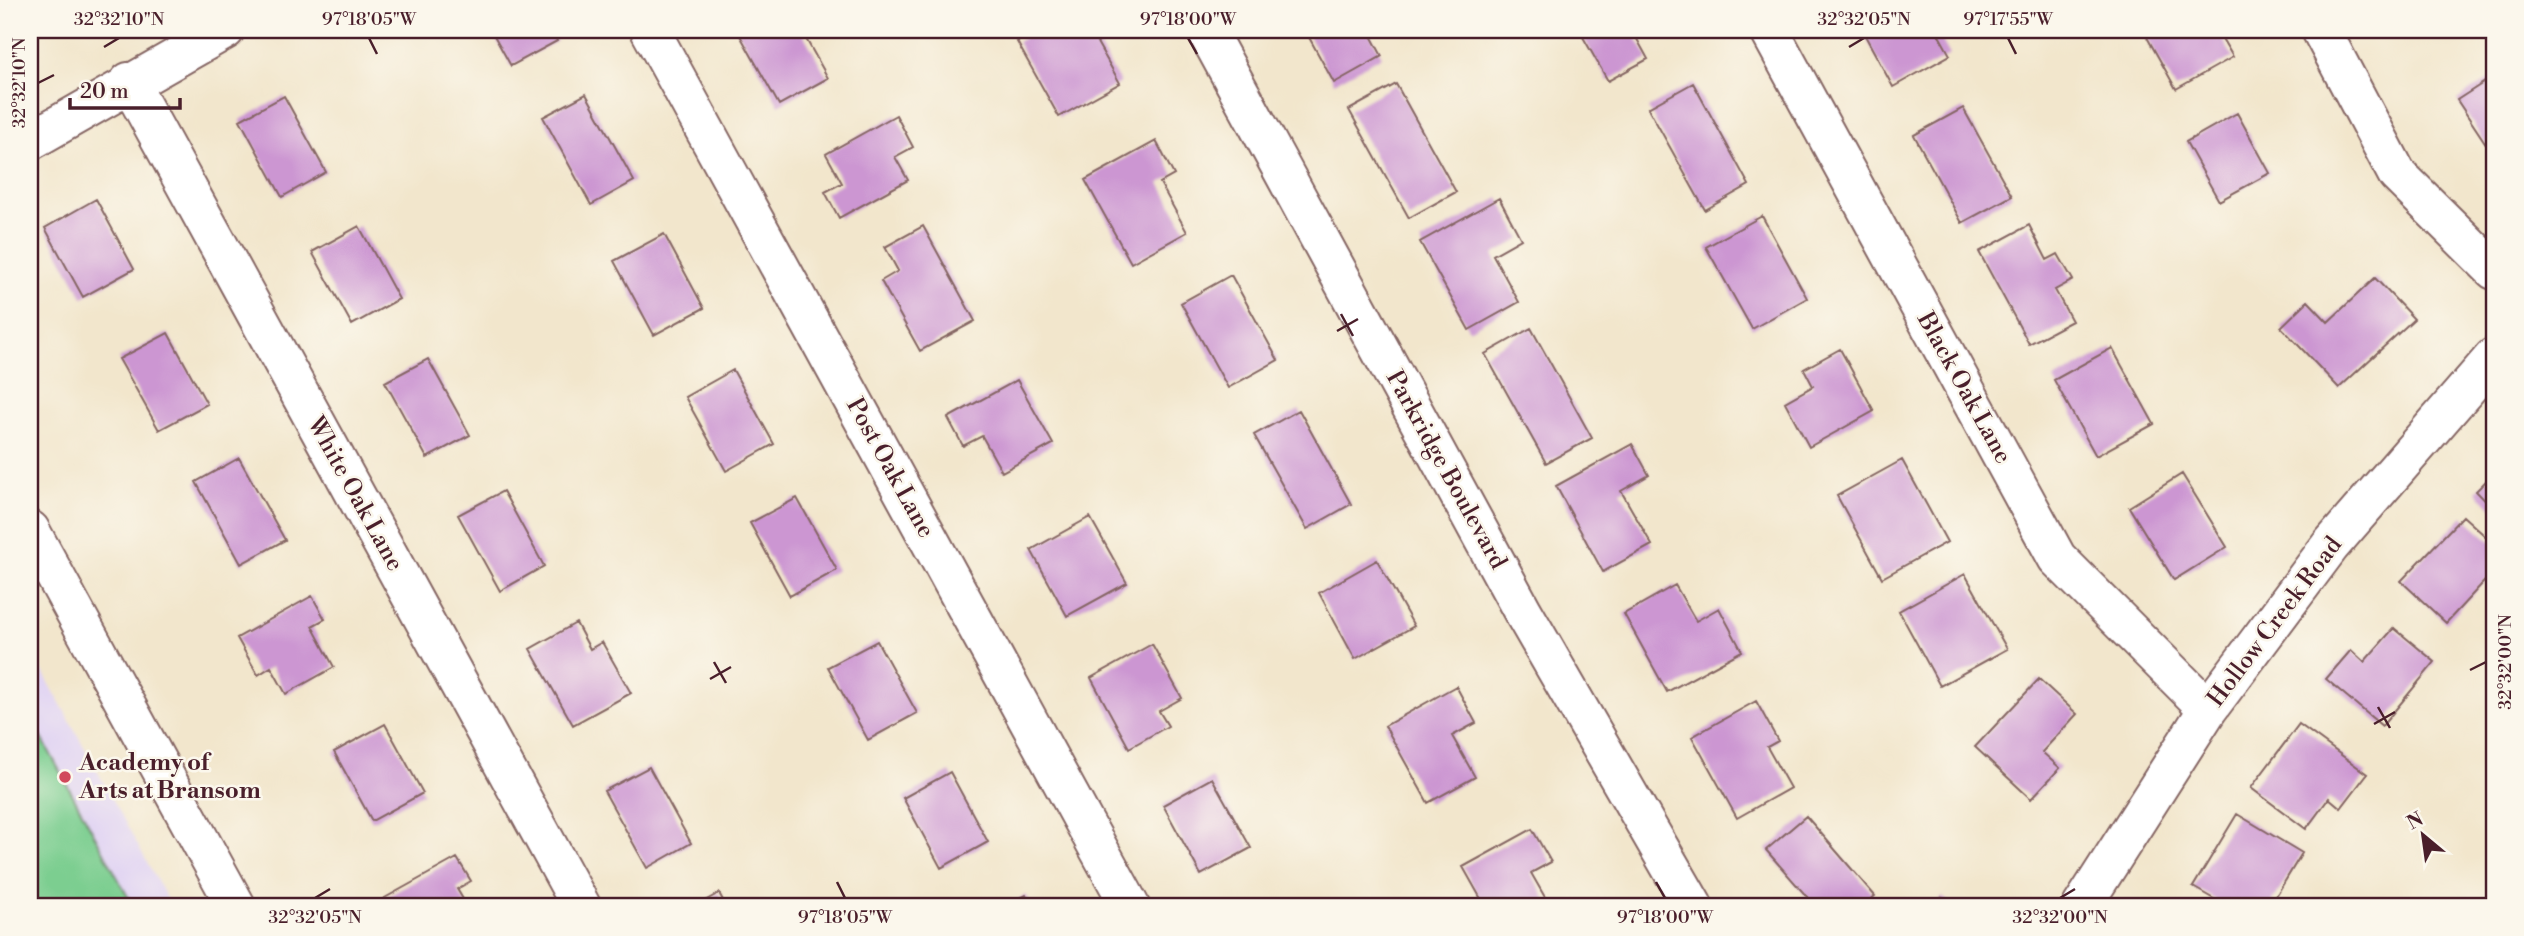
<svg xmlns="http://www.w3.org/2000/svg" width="2524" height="936" viewBox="0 0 2524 936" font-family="'Libre Bodoni',serif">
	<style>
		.built { fill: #e1d4f3 }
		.green { fill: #7bce90; stroke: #62765e; stroke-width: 2 }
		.building { fill: #cc96d2 }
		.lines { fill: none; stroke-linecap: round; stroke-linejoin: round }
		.minor-casing { stroke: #856563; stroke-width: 42 }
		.minor { stroke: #fff; stroke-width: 38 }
		.ticks { fill: none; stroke: #4a1f2b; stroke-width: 2.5 }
		.poi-dot { fill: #d1495b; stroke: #fbf7ec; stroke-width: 2.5 }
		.labels { text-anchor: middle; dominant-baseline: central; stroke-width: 5; stroke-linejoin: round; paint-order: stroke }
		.street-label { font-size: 24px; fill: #4a1f2b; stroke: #fbf7ec }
		.poi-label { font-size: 24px; font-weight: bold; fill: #4a1f2b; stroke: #fbf7ec; text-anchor: start }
		.neatline { fill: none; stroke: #4a1f2b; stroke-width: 2.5 }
		.ticks-label { font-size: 18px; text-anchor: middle; fill: #4a1f2b }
	</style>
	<rect width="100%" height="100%" fill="#fbf7ec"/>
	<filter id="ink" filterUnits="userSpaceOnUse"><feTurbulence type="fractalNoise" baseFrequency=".0143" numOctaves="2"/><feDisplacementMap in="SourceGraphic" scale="14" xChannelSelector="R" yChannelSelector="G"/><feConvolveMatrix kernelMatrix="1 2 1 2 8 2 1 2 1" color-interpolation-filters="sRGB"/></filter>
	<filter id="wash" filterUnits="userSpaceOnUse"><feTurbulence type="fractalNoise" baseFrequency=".00686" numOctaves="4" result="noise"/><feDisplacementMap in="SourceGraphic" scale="28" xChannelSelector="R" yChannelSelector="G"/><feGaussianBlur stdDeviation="1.57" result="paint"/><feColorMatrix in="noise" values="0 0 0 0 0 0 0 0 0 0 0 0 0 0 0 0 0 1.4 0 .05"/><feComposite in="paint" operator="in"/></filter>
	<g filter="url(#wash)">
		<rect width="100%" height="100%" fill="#f2e6cc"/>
		<path class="built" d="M 30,648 L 171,906 L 30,906 Z"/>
		<path class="green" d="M 30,716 L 133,906 L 30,906 Z"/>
		<g id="blocks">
			<path class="building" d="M 491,30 L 551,30 L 557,41 L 511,66 Z
				M 737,30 L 801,30 L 828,78 L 779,105 Z
				M 1038,30 L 1090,30 L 1120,83 L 1059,117 L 1017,42 Z
				M 1305,30 L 1368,30 L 1382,56 L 1334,83 Z
				M 1579,30 L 1632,30 L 1648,59 L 1608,81 Z
				M 1862,30 L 1936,30 L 1950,55 L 1893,87 Z
				M 2143,30 L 2217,30 L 2233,57 L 2176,89 Z
				M 2494,76 L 2494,156 L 2457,100 Z
				M 1693,83 L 1749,185 L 1705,210 L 1648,108 Z
				M 1396,84 L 1456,192 L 1409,218 L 1349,110 Z
				M 586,94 L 634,181 L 591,205 L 543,117 Z
				M 284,96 L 326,172 L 282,197 L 240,120 Z
				M 1963,108 L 2012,196 L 1962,223 L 1914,135 Z
				M 2237,113 L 2270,173 L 2219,201 L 2186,142 Z
				M 896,115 L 913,147 L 895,157 L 908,180 L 839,218 L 825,192 L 842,183 L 826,154 Z
				M 1156,141 L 1174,175 L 1160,183 L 1187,232 L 1131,263 L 1085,180 Z
				M 1499,198 L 1521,239 L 1493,255 L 1519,302 L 1469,330 L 1420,242 Z
				M 96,199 L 134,269 L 83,297 L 45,228 Z
				M 1762,216 L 1807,298 L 1752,329 L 1706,247 Z
				M 2029,225 L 2047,260 L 2058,254 L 2073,280 L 2055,290 L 2072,321 L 2029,344 L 1979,252 Z
				M 359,226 L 399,299 L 352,325 L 312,252 Z
				M 923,226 L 975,321 L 920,351 L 881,281 L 898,271 L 885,247 Z
				M 664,234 L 704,308 L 654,335 L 614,261 Z
				M 1231,275 L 1278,360 L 1228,388 L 1181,303 Z
				M 2375,278 L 2414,319 L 2339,388 L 2281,327 L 2308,301 L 2328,322 Z
				M 1531,328 L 1592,438 L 1546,463 L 1485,354 Z
				M 168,333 L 207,404 L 159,430 L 119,359 Z
				M 2112,348 L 2154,424 L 2096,456 L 2054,380 Z
				M 1840,349 L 1874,411 L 1809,447 L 1785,402 L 1813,386 L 1804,369 Z
				M 428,359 L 470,435 L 427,458 L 385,382 Z
				M 733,370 L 774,444 L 726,471 L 685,397 Z
				M 1017,380 L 1053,444 L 1002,472 L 982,436 L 963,446 L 948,418 Z
				M 1299,410 L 1351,504 L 1307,529 L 1254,435 Z
				M 1632,444 L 1649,475 L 1621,491 L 1652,545 L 1603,572 L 1556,486 Z
				M 239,458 L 285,540 L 241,564 L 196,482 Z
				M 1902,460 L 1947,542 L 1882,578 L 1837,496 Z
				M 2494,473 L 2494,510 L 2476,491 Z
				M 2182,474 L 2227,547 L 2174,580 L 2129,507 Z
				M 503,491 L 544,566 L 500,591 L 458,515 Z
				M 797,498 L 837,570 L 790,596 L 750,523 Z
				M 2463,516 L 2494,544 L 2494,571 L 2446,623 L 2401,581 Z
				M 1090,517 L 1127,583 L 1067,616 L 1031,550 Z
				M 1377,560 L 1414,626 L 1355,659 L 1319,593 Z
				M 1965,574 L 2007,649 L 1940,686 L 1899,611 Z
				M 1675,585 L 1696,621 L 1719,608 L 1742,651 L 1667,692 L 1624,614 Z
				M 312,596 L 325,619 L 312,626 L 334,667 L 286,694 L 271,667 L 258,675 L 237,638 Z
				M 576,623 L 590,649 L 602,642 L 631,693 L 573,725 L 530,649 Z
				M 2394,628 L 2435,662 L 2382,726 L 2326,679 L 2351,650 L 2364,662 Z
				M 877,641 L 917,713 L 868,740 L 828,667 Z
				M 1152,644 L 1182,698 L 1159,711 L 1168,726 L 1129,748 L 1091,678 Z
				M 2039,679 L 2077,714 L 2042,752 L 2060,768 L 2031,799 L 1975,747 Z
				M 1456,686 L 1476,723 L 1452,736 L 1475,777 L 1428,803 L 1385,726 Z
				M 1756,701 L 1778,741 L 1767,747 L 1790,788 L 1737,818 L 1692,737 Z
				M 385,724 L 423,793 L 372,821 L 334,752 Z
				M 2299,724 L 2367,774 L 2341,808 L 2329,798 L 2306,829 L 2251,788 Z
				M 649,767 L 691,843 L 647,868 L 604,791 Z
				M 950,772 L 988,842 L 941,868 L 903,798 Z
				M 1212,778 L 1251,848 L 1201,875 L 1163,805 Z
				M 2237,814 L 2302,853 L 2270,906 L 2226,906 L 2193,887 Z
				M 1806,816 L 1875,896 L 1863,906 L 1815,906 L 1766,850 Z
				M 1532,829 L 1551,862 L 1531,873 L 1550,906 L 1485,906 L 1463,867 Z
				M 457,858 L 471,881 L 457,889 L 467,906 L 388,906 L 383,899 Z
				M 719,893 L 726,906 L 696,906 Z
				M 1026,895 L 1032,906 L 1005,906 Z
				M 1942,897 L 1954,906 L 1935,906 Z"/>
		</g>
	</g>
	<g filter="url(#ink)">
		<use href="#blocks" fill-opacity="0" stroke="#856563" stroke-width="2"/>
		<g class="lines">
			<defs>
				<path id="minor" d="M 650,30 L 1130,906
					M 1206,30 L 1523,612 L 1693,906
					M 1769,30 L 2057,558 L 2208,709
					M 2321,30 L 2397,174 L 2494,270
					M 129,82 L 581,906
					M 30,141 L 225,30
					M 30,530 L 236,906
					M 2082,906 L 2208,709 L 2330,546 L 2494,357"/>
			</defs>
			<use href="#minor" class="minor-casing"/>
			<use href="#minor" class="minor"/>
		</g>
	</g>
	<path class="ticks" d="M 369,38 L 377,54M 1188,38 L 1197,54M 2008,38 L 2016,54M 104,47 L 119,38M 1849,47 L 1864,38M 38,83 L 54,75M 1341,314 L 1353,336M 1337,331 L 1358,319M 714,662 L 726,683M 2470,670 L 2486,662M 710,679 L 731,667M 2378,707 L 2390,728M 2374,724 L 2395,712M 837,882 L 845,898M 1656,882 L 1665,898M 315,898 L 330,889M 2060,898 L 2075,889"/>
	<circle class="poi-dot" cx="65" cy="777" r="7"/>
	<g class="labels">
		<g class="street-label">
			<text transform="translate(1964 388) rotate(61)">Black Oak Lane</text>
			<text transform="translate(890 468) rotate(61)">Post Oak Lane</text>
			<text transform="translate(1446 470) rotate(61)">Parkridge Boulevard</text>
			<text transform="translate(355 494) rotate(61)">White Oak Lane</text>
			<text transform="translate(2275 622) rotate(-53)">Hollow Creek Road</text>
		</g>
		<g class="poi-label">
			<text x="79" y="763">Academy of<tspan x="79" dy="28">Arts at Bransom</tspan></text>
		</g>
	</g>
	<rect width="2524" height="936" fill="none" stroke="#fbf7ec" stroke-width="77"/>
	<g transform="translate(2423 835) rotate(331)" stroke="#fbf7ec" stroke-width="5" paint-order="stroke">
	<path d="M0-5L12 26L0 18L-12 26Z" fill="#4a1f2b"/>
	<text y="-10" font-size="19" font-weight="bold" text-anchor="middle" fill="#4a1f2b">N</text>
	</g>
	<path d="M70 98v10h110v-10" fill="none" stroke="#4a1f2b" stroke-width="3.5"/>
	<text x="80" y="98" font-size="21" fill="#4a1f2b" stroke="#fbf7ec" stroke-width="5" paint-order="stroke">20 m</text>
	<rect x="38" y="38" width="2448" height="860" class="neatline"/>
	<g class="ticks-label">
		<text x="119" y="25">32°32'10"N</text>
		<text x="369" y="25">97°18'05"W</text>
		<text x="1188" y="25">97°18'00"W</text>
		<text x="1864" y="25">32°32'05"N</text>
		<text x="2008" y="25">97°17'55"W</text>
		<text transform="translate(19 83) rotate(-90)" y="6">32°32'10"N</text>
		<text transform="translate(2505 662) rotate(-90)" y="6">32°32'00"N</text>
		<text x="315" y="923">32°32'05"N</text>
		<text x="845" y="923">97°18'05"W</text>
		<text x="1665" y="923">97°18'00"W</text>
		<text x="2060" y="923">32°32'00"N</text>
	</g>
</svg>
